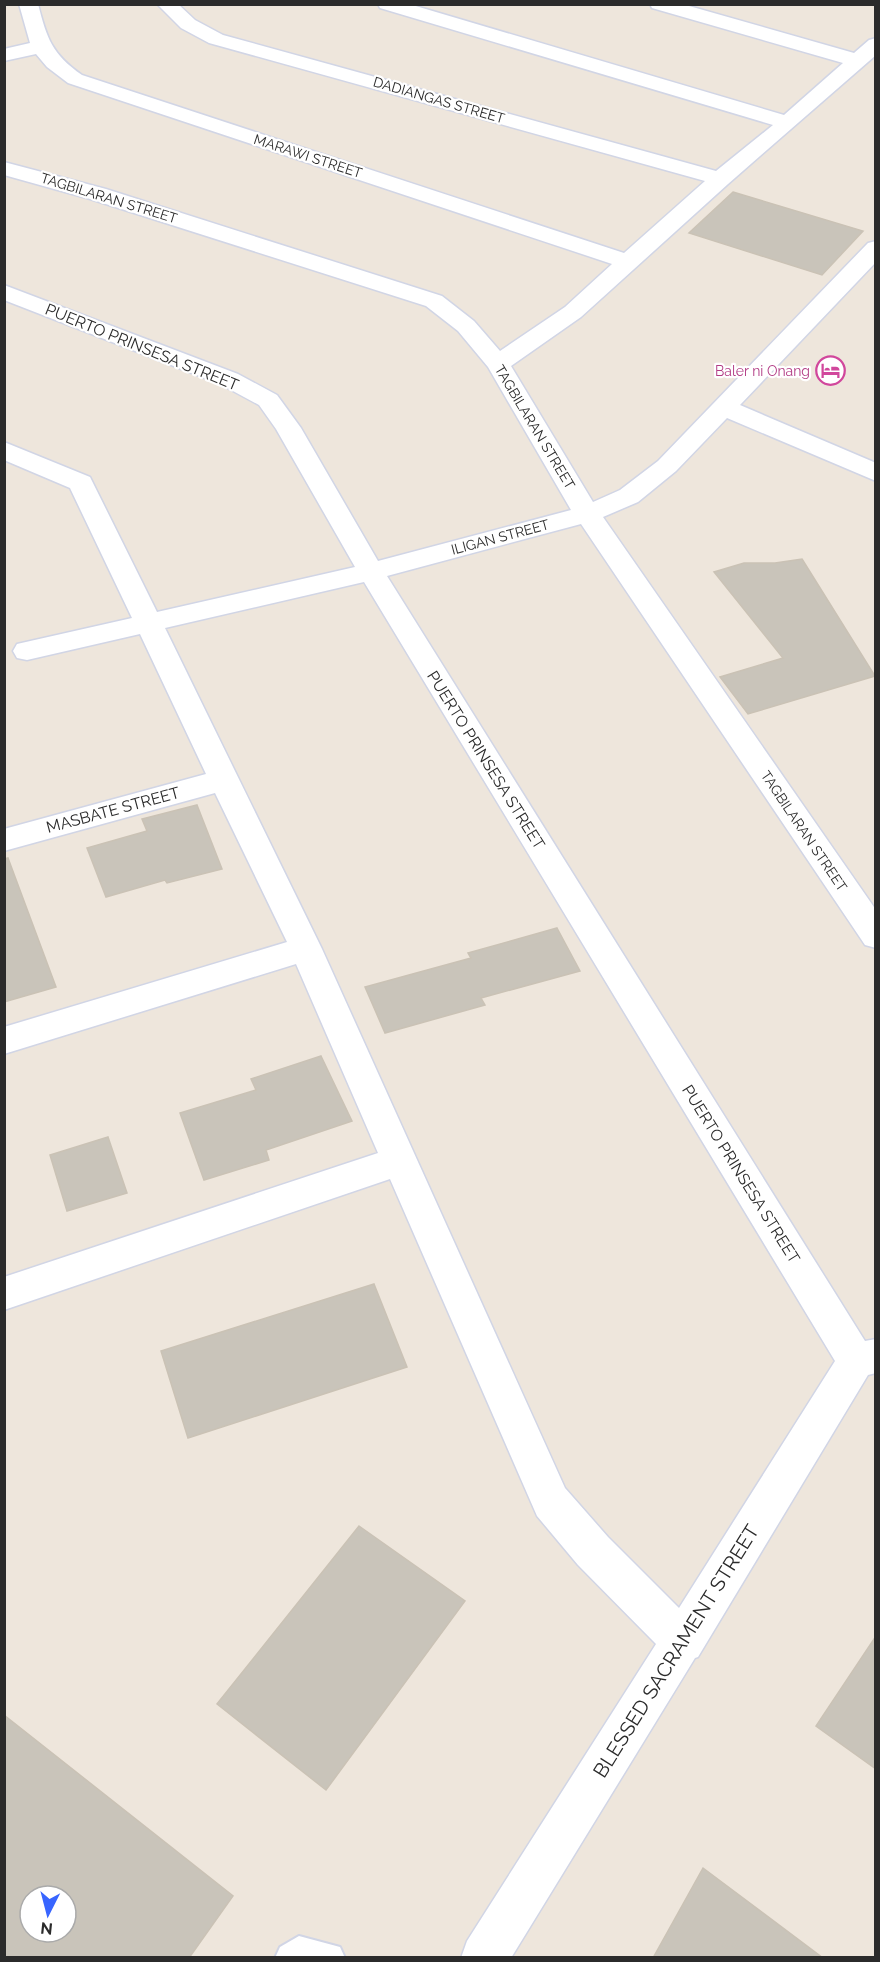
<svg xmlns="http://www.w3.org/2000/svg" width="880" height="1962" viewBox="0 0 880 1962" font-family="Raleway,sans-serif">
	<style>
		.building { fill: #c9c4ba; stroke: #cac2b5; stroke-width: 1.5; fill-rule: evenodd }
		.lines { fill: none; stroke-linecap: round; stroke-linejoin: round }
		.lane-casing { stroke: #d1d5e5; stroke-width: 4 }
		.street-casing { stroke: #d1d5e5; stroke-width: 3 }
		.lane { fill: #fff; fill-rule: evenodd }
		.street { fill: #fff; fill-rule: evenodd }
		.labels { text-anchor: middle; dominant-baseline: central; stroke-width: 4.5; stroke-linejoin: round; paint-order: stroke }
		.far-street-label { font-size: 14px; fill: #2b2b2b; stroke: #fff }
		.far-hotel-label { font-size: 14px; fill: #b23c85; stroke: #fff; text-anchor: end }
		.street-label { font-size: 16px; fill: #2b2b2b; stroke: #fff }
		.near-street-label { font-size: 20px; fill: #2b2b2b; stroke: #fff }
	</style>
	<rect width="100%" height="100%" fill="#eee6dc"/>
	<path class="building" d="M 733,192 L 863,231 L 822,275 L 689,233 Z
		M 802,559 L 875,676 L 748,714 L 720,677 L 783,658 L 714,572 L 744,563 L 775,563 Z
		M 197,805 L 222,869 L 167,883 L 165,880 L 106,897 L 87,848 L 147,831 L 142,819 Z
		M 8,858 L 56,987 L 4,1002 L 4,859 Z
		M 557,928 L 580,971 L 481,998 L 485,1005 L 385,1033 L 365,987 L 471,958 L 468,953 Z
		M 321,1056 L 352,1121 L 266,1150 L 269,1160 L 204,1180 L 180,1113 L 256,1090 L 251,1079 Z
		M 108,1137 L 127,1193 L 67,1211 L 50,1155 Z
		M 374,1284 L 407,1367 L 188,1438 L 161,1351 Z
		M 359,1526 L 465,1601 L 326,1790 L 217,1704 Z
		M 876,1636 L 876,1769 L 816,1726 Z
		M 4,1715 L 233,1896 L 189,1958 L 4,1958 ZM 30,1896 L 66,1896 L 66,1932 L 30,1932 Z
		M 703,1868 L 823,1958 L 653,1958 Z"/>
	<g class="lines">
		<defs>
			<path id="lane" d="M 299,1936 L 340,1947 L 345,1958 L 275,1958 L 280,1947 Z"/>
			<path id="street" d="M 19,4 L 38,4 C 47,39 52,54 82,75 L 624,253 L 705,181 L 209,43 L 181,28 L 157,4 L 178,4 L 195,20 L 223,35 L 716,171 L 773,125 L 380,8 L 378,4 L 409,4 L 784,115 L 843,63 L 652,8 L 650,4 L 682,4 L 854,53 L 869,40 L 876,38 L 876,55 L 728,184 L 581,317 L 511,366 L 593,502 L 620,490 L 658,461 L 868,243 L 876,241 L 876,262 L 740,405 L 876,463 L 876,481 L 727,418 L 676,471 L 638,502 L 603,517 L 876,910 L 876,948 L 865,945 L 581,524 L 387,576 L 865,1341 L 876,1339 L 876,1373 L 868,1375 L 698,1657 L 695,1658 L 511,1958 L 461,1958 L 467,1941 L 656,1644 L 578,1565 L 537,1516 L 390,1179 L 4,1310 L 4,1277 L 378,1153 L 296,964 L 4,1054 L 4,1027 L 287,942 L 215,793 L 4,851 L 4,829 L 206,774 L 140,634 L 27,660 L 17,658 L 13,651 L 17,644 L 132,618 L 70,488 L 4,460 L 4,442 L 90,477 L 157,612 L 355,567 L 276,429 L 259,405 L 220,384 L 4,300 L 4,285 L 238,374 L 277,395 L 301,428 L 378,561 L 571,510 L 488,367 L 458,331 L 426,306 L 90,199 L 4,175 L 4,162 L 106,189 L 442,296 L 474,321 L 500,351 L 565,307 L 612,264 L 68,83 L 47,67 L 36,54 L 4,61 L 4,49 L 30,43 ZM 364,582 L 835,1361 L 679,1608 L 608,1537 L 565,1488 L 322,949 L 165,628 Z"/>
		</defs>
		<use href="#lane" class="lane-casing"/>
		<use href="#street" class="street-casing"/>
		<use href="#lane" class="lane"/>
		<use href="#street" class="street"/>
	</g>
	<defs>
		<symbol id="hotel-ring" viewBox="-11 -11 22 22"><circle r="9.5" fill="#fff" stroke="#d1479c" stroke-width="1.5"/><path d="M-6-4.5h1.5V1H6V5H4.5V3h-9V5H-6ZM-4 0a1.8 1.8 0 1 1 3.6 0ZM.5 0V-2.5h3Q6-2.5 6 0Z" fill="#d1479c"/></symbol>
	</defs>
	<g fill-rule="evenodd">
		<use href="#hotel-ring" x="814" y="354" width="33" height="33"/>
	</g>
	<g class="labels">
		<g class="far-street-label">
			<text transform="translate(439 100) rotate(16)">DADIANGAS STREET</text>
			<text transform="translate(308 156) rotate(18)">MARAWI STREET</text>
			<text transform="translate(109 198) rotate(17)">TAGBILARAN STREET</text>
			<text transform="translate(535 427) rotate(59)">TAGBILARAN STREET</text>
			<text transform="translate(500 537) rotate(-15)">ILIGAN STREET</text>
			<text transform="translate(804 831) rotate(56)">TAGBILARAN STREET</text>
		</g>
		<g class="far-hotel-label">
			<text x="810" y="371">Baler ni Onang</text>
		</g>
		<g class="street-label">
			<text transform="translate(142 347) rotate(22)">PUERTO PRINSESA STREET</text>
			<text transform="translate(486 760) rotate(58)">PUERTO PRINSESA STREET</text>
			<text transform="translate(113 810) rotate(-15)">MASBATE STREET</text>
			<text transform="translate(741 1174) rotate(58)">PUERTO PRINSESA STREET</text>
		</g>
		<g class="near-street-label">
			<text transform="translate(676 1651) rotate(-58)">BLESSED SACRAMENT STREET</text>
		</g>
	</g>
	<rect width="880" height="1962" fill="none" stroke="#2b2b2b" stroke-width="12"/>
	<g transform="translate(48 1914) rotate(186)"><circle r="28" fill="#ffffff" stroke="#aaaaaa" stroke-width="1.5"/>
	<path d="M0-4.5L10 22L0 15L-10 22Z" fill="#3865ff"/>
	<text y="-9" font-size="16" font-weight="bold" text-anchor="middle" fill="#2b2b2b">N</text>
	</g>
</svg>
